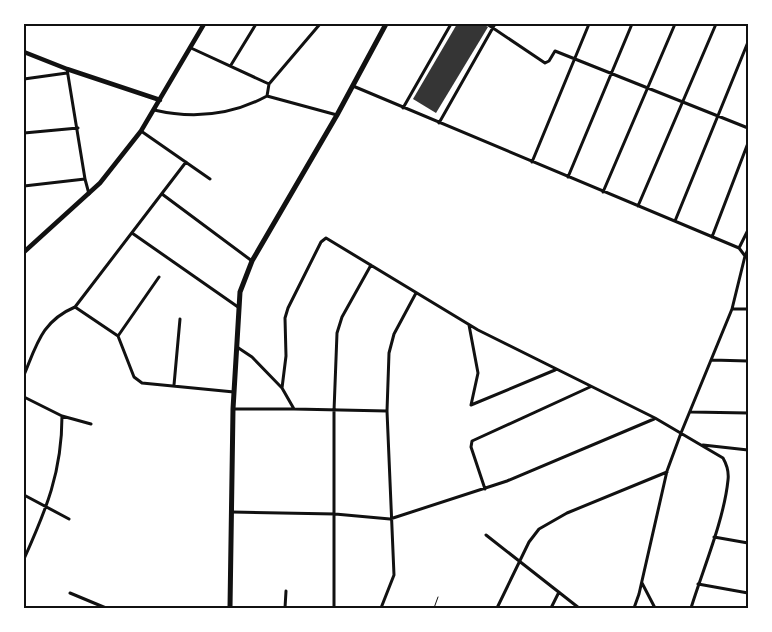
<svg xmlns="http://www.w3.org/2000/svg" width="772" height="632" viewBox="0 0 772 632" font-family="Jost,sans-serif">
	<style>
		.building { fill: #353535 }
		.lines { fill: none; stroke-linecap: round; stroke-linejoin: round }
		.path { stroke: #111; stroke-width: 1 }
		.minor { stroke: #111; stroke-width: 3 }
		.tertiary { stroke: #111; stroke-width: 4.5 }
		.secondary { stroke: #111; stroke-width: 5 }
		.neatline { fill: none; stroke: #111; stroke-width: 2 }
	</style>
	<rect width="100%" height="100%" fill="#fff"/>
	<path class="building" d="M 457,24 L 483,24 L 488,27 L 436,113 L 413,99 Z"/>
	<g class="lines">
		<path class="path" d="M 434,608 L 438,597"/>
		<path class="minor" d="M 487,24 L 545,63 L 549,61 L 555,51 L 748,128
			M 191,48 L 269,84
			M 231,65 L 256,24
			M 67,69 L 85,179
			M 24,79 L 67,73
			M 269,84 L 267,96 L 337,115
			M 269,84 L 320,24
			M 353,86 L 739,248 L 745,256 L 732,309 L 681,433 L 667,471 L 639,594 L 634,608
			M 403,108 L 451,24
			M 154,110 C 193,119 232,115 267,96
			M 439,123 L 495,24
			M 141,131 L 210,179
			M 24,133 L 78,128
			M 532,162 L 589,24
			M 568,177 L 632,24
			M 24,186 L 85,179 L 89,194
			M 603,192 L 675,24
			M 162,194 L 252,261
			M 638,206 L 716,24
			M 675,221 L 748,42
			M 132,233 L 238,307
			M 712,237 L 748,143
			M 739,248 L 748,230
			M 748,249 L 745,256 L 748,256
			M 75,307 L 118,336 L 134,377 L 142,383 L 234,392
			M 732,309 L 748,309
			M 469,325 L 478,373 L 471,405 L 555,370
			M 118,336 L 159,277
			M 237,347 L 252,357 L 282,388
			M 712,360 L 748,361
			M 24,375 C 37,344 42,321 75,307 L 186,162
			M 174,385 L 180,319
			M 24,397 L 62,416 L 91,424
			M 234,409 L 294,409
			M 387,411 L 294,409 L 282,388 L 286,356 L 285,318 L 288,308 L 321,242 L 326,238 L 478,330 L 655,418 L 723,458 C 727,465 729,472 728,480 C 724,520 703,569 691,608
			M 691,412 L 748,413
			M 703,445 L 748,450
			M 485,489 L 471,447 L 472,441 L 590,387
			M 24,495 L 69,519
			M 232,512 L 335,514 L 390,519 L 507,481 L 654,419
			M 486,535 L 579,608
			M 714,537 L 748,543
			M 24,559 C 46,510 62,472 62,416
			M 642,583 L 655,608
			M 698,584 L 748,593
			M 70,593 L 106,608
			M 285,608 L 286,591
			M 334,608 L 334,411 L 337,333 L 342,317 L 371,265
			M 381,608 L 394,575 L 387,411 L 389,353 L 394,334 L 416,293
			M 497,608 L 529,542 L 539,529 L 567,513 L 667,472
			M 551,608 L 559,592"/>
		<path class="tertiary" d="M 24,52 L 67,69 L 160,100
			M 24,252 L 100,183 L 141,131 L 204,24"/>
		<path class="secondary" d="M 230,608 L 233,409 L 240,292 L 252,261 L 337,115 L 386,24"/>
	</g>
	<rect width="772" height="632" fill="none" stroke="#ffffff" stroke-width="50"/>
	<rect x="25" y="25" width="722" height="582" class="neatline"/>
</svg>
